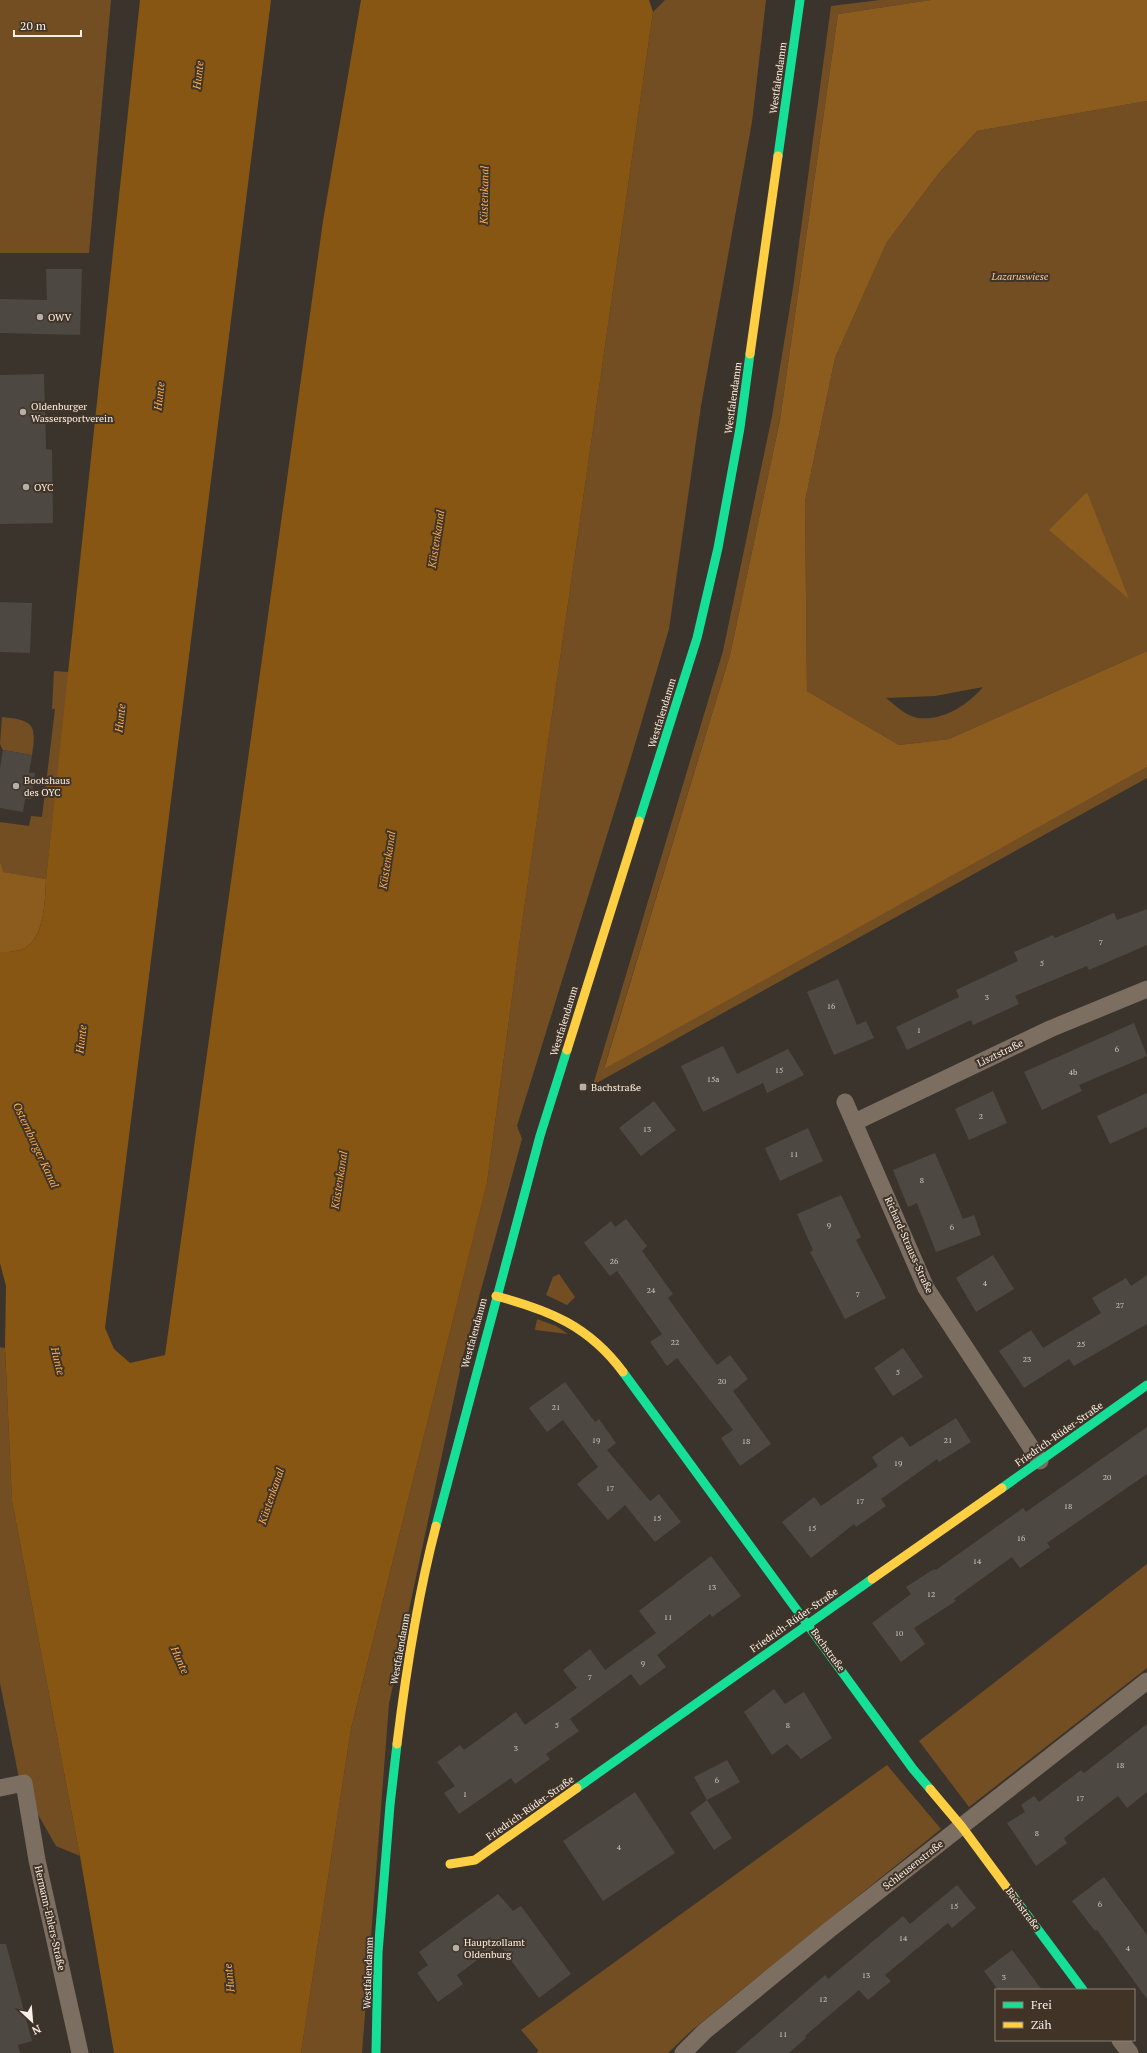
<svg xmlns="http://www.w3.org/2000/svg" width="1147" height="2053" viewBox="0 0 1147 2053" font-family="'PT Serif',serif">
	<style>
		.green { fill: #734e22; fill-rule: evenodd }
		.forest { fill: #8c5b1e }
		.water { fill: #885613 }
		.building { fill: #4e4842 }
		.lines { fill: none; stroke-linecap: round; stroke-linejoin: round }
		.street { stroke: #7c6f62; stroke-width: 17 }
		.fast { stroke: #16e098; stroke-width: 9 }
		.slow { stroke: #ffcf43; stroke-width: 9 }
		.poi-dot { fill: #b6afa7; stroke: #413427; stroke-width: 1.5 }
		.labels { text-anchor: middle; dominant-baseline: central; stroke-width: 4; stroke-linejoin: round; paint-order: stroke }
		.number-label { font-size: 8px; fill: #cec7bf }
		.street-label { font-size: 10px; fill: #f9f1e9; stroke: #413427 }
		.park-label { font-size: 10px; font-style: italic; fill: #f7c897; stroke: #413427 }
		.poi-label { font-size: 10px; fill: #f9f1e9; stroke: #413427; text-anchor: start }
		.water-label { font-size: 11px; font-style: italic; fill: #faac54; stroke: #413427 }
	</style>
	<rect width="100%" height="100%" fill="#3b342d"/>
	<path class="green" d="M 0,0 L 111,0 L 89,253 L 0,253 Z
		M 665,0 L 766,0 L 752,122 L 701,406 L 669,629 L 630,761 L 517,1126 L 522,1139 L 463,1356 L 389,1704 L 362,2053 L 301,2053 L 351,1729 L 487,1183 L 521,931 L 653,12 Z
		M 880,0 L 931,0 L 838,14 L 780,420 L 730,655 L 604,1068 L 1147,767 L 1147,778 L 593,1085 L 723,651 L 772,416 L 793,288 L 831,6 Z
		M 1147,101 L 1147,651 L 949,739 L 899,745 L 807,691 L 805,501 L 835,358 L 887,242 L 939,173 L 977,131 ZM 983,687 C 968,705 943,721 918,718 C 906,716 895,705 886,698 L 935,696 Z
		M 54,671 L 69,672 L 46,879 L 2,872 L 0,861 L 0,822 L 29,826 L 31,816 L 42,817 L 55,709 L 52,709 Z
		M 2,717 C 33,720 37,724 32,755 L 3,750 L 0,744 Z
		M 559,1274 L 575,1297 L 567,1305 L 546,1295 L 553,1277 Z
		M 537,1319 L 556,1326 L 568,1334 L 535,1330 Z
		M 0,1347 L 5,1348 L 12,1501 L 80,1856 L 56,1846 L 20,1783 L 0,1683 Z
		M 1147,1564 L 1147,1668 L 969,1807 L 919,1741 Z
		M 887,1765 L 941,1829 L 691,2031 L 668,2053 L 537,2053 L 538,2050 L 521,2030 Z"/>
	<path class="forest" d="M 931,0 L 1147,0 L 1147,101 L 977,131 L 939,173 L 887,242 L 835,358 L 805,501 L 807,691 L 899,745 L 949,739 L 1147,651 L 1147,767 L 604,1069 L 730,655 L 780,420 L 838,14 Z
		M 1087,492 L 1129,599 L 1049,530 Z
		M 0,861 L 3,872 L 46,879 C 45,901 45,947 16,951 C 11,952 5,952 0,952 Z"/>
	<path class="water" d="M 140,0 L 271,0 L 105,1328 L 114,1349 L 130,1363 L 165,1355 L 323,221 L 361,0 L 649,0 L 653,12 L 521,931 L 487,1183 L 351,1729 L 301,2053 L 114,2053 L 80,1856 L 12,1501 L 5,1348 L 6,1286 L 0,1263 L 0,952 C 5,952 11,952 16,951 C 45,947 45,901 46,879 Z"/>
	<path class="building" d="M 46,269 L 82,269 L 80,335 L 0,333 L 0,299 L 47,300 Z
		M 44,374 L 46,449 L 52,450 L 53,523 L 0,524 L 0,375 Z
		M 0,602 L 32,603 L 30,653 L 0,652 Z
		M 3,750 L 32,755 L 29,773 L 35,773 L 31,799 L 25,799 L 23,812 L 0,808 L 0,769 Z
		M 1147,909 L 1147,945 L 1089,970 L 1087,966 L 1015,996 L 1019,1004 L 973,1025 L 971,1020 L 907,1050 L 896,1027 L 959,997 L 956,990 L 1018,961 L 1014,952 L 1053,935 L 1055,938 L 1114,913 L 1117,920 Z
		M 838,979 L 857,1025 L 866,1021 L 874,1038 L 834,1055 L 807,992 Z
		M 1134,1023 L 1147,1056 L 1079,1085 L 1082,1091 L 1042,1110 L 1024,1072 Z
		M 723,1046 L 737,1074 L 788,1049 L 804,1075 L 767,1093 L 763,1083 L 703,1112 L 681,1066 Z
		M 993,1091 L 1007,1123 L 969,1140 L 955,1109 Z
		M 1147,1093 L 1147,1127 L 1110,1144 L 1097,1116 Z
		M 654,1101 L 676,1130 L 641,1156 L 619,1128 Z
		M 808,1128 L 823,1161 L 780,1181 L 765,1148 Z
		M 935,1153 L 963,1219 L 974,1215 L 981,1235 L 936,1252 L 917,1203 L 908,1207 L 893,1170 Z
		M 841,1195 L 861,1237 L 856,1240 L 886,1298 L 845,1319 L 810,1252 L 813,1250 L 797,1214 Z
		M 626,1219 L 647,1246 L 642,1251 L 673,1294 L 668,1298 L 704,1348 L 717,1365 L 730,1355 L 748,1379 L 733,1391 L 771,1444 L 740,1466 L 721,1438 L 733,1430 L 677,1358 L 667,1366 L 650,1342 L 662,1334 L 617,1271 L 610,1276 L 584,1243 L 611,1221 L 615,1227 Z
		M 993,1255 L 1014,1289 L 976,1312 L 956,1278 Z
		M 1147,1275 L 1147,1324 L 1074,1366 L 1069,1359 L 1024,1388 L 999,1351 L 1031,1330 L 1043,1348 L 1101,1313 L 1092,1298 L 1126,1278 L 1131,1286 Z
		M 903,1348 L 923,1377 L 893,1396 L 874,1368 Z
		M 565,1382 L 595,1422 L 599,1419 L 616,1443 L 607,1450 L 650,1501 L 659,1494 L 681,1522 L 655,1542 L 625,1505 L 608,1520 L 577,1484 L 598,1467 L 563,1420 L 547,1432 L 529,1408 Z
		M 956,1418 L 971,1442 L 939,1462 L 937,1459 L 881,1499 L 886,1506 L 856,1527 L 854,1524 L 811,1558 L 782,1522 L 814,1497 L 821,1506 L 878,1466 L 872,1457 L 902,1436 L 910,1447 Z
		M 1147,1427 L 1147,1474 L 1047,1543 L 1050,1547 L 1020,1568 L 1012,1557 L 954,1599 L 956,1601 L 914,1628 L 925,1644 L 901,1662 L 872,1623 L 911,1594 L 906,1587 L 934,1569 L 936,1570 L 1023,1508 L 1026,1512 Z
		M 711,1556 L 741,1596 L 712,1617 L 710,1614 L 657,1655 L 666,1667 L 640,1686 L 631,1674 L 570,1719 L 579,1731 L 546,1754 L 550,1759 L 515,1784 L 511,1778 L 459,1814 L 444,1793 L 455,1786 L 437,1762 L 460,1745 L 464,1750 L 516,1712 L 525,1725 L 577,1688 L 563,1670 L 590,1649 L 605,1670 L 656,1633 L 639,1611 Z
		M 774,1689 L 785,1704 L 804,1692 L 832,1738 L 801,1759 L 787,1744 L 772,1755 L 744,1712 Z
		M 1147,1724 L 1147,1792 L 1127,1808 L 1118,1796 L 1064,1838 L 1067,1843 L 1036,1866 L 1007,1823 L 1025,1812 L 1021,1805 L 1034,1796 L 1039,1802 L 1081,1770 L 1084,1773 Z
		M 727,1760 L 740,1782 L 707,1800 L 694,1777 Z
		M 635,1792 L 675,1853 L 603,1901 L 563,1841 Z
		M 707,1800 L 732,1838 L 714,1850 L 690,1813 Z
		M 1104,1877 L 1147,1935 L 1147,1999 L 1097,1930 L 1095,1931 L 1072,1901 Z
		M 957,1885 L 976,1908 L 952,1928 L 948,1923 L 885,1975 L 891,1981 L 868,2000 L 859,1990 L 805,2036 L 806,2038 L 789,2053 L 735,2053 L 825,1975 L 828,1979 L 903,1916 L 910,1924 Z
		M 498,1894 L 513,1911 L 521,1906 L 571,1974 L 539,1998 L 499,1944 L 457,1975 L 463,1984 L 438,2002 L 417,1973 L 428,1965 L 419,1952 Z
		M 0,1944 L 6,1944 L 32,2041 L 18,2045 L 20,2053 L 0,2053 Z
		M 1012,1950 L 1042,1990 L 998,1990 L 984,1971 Z"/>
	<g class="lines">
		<path class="street" d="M 845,1102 L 926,1288 L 1040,1461
			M 855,1122 L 1050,1029 L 1147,989
			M 0,1788 L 24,1783 L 37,1860 L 80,2053
			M 1120,2040 L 1130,2053
			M 683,2053 L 705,2031 L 829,1930 L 1147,1681"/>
		<path class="fast" d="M 778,156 L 800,0
			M 639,821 L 697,638 L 718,548 L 740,428 L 750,354
			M 623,1372 L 913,1769 L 930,1789
			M 1002,1488 L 1147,1385
			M 436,1526 L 540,1136 L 567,1050
			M 577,1788 L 872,1579
			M 1013,1896 L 1083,1990
			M 376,2053 L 378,1953 L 390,1805 L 397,1744"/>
		<path class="slow" d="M 750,354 L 778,156
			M 567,1050 L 639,821
			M 496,1296 C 549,1310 589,1326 623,1372
			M 872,1579 L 1002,1488
			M 397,1744 C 406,1671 417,1598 436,1526
			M 930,1789 L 962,1827 L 1013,1896
			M 450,1864 L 475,1860 L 577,1788"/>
	</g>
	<g class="poi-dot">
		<circle cx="40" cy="317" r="4"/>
		<circle cx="23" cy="412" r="4"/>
		<circle cx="26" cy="487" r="4"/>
		<circle cx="16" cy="786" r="4"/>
		<rect x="579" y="1083" width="8" height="8" rx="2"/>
		<circle cx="456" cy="1948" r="4"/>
	</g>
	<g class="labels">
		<g class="number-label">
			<text x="1101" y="942">7</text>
			<text x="1042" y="963">5</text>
			<text x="987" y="997">3</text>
			<text x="831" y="1006">16</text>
			<text x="919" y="1030">1</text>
			<text x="1117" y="1049">6</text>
			<text x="779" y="1070">15</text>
			<text x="1073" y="1072">4b</text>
			<text x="713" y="1079">15a</text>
			<text x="981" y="1116">2</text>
			<text x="647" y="1129">13</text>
			<text x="794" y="1154">11</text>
			<text x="922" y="1180">8</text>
			<text x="829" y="1225">9</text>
			<text x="952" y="1227">6</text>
			<text x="614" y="1261">26</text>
			<text x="985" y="1283">4</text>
			<text x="651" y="1290">24</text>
			<text x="858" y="1294">7</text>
			<text x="1120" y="1305">27</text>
			<text x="675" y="1342">22</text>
			<text x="1081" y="1344">25</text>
			<text x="1027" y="1359">23</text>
			<text x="898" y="1372">5</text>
			<text x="722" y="1381">20</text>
			<text x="556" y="1407">21</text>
			<text x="596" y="1440">19</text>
			<text x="948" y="1440">21</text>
			<text x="746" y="1441">18</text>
			<text x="898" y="1463">19</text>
			<text x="1107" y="1477">20</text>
			<text x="610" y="1488">17</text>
			<text x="860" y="1501">17</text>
			<text x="1068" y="1506">18</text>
			<text x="657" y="1518">15</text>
			<text x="812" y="1528">15</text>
			<text x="1021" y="1538">16</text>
			<text x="977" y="1561">14</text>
			<text x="712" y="1587">13</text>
			<text x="931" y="1594">12</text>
			<text x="668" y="1617">11</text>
			<text x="899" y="1633">10</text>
			<text x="643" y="1663">9</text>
			<text x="590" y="1677">7</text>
			<text x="557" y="1725">5</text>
			<text x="788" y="1725">8</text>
			<text x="516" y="1748">3</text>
			<text x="1120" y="1765">18</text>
			<text x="717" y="1780">6</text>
			<text x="465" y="1794">1</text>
			<text x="1080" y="1798">17</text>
			<text x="1037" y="1833">8</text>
			<text x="619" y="1847">4</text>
			<text x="1100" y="1904">6</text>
			<text x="954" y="1906">15</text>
			<text x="903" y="1938">14</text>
			<text x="1128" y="1948">4</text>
			<text x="866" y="1975">13</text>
			<text x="1004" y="1977">3</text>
			<text x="823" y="1999">12</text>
			<text x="783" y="2034">11</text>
		</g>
		<g class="street-label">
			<text transform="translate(778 78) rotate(-82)">Westfalendamm</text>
			<text transform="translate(733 398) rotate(-82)">Westfalendamm</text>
			<text transform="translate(662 713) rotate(-73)">Westfalendamm</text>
			<text transform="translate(564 1021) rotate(-73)">Westfalendamm</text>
			<text transform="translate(1000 1053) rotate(-26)">Lisztstraße</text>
			<text transform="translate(909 1245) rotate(66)">Richard-Strauss-Straße</text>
			<text transform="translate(474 1333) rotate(-75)">Westfalendamm</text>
			<text transform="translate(1059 1434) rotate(-35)">Friedrich-Rüder-Straße</text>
			<text transform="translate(794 1620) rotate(-35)">Friedrich-Rüder-Straße</text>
			<text transform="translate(400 1649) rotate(-80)">Westfalendamm</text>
			<text transform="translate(828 1650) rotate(54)">Bachstraße</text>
			<text transform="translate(530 1808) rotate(-35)">Friedrich-Rüder-Straße</text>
			<text transform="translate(913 1865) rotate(-38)">Schleusenstraße</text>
			<text transform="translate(1023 1909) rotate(53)">Bachstraße</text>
			<text transform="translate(50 1918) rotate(77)">Hermann-Ehlers-Straße</text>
			<text transform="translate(368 1973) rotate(-88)">Westfalendamm</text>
		</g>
		<g class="park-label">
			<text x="1020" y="276">Lazaruswiese</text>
		</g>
		<g class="poi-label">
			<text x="48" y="317">OWV</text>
			<text x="31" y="406">Oldenburger<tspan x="31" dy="12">Wassersportverein</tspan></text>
			<text x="34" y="487">OYC</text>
			<text x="24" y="780">Bootshaus<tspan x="24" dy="12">des OYC</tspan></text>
			<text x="591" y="1087">Bachstraße</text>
			<text x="464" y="1942">Hauptzollamt<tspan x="464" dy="12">Oldenburg</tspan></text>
		</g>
		<g class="water-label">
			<text transform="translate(198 75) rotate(-83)">Hunte</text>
			<text transform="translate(484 195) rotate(-89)">Küstenkanal</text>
			<text transform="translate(159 396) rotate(-83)">Hunte</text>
			<text transform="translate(436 539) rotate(-81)">Küstenkanal</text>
			<text transform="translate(120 718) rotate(-83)">Hunte</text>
			<text transform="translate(387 860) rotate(-81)">Küstenkanal</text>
			<text transform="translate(81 1039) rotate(-83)">Hunte</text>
			<text transform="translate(36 1145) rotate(65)">Osternburger Kanal</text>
			<text transform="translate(339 1180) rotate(-81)">Küstenkanal</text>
			<text transform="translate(58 1361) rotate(76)">Hunte</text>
			<text transform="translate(271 1496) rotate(-71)">Küstenkanal</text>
			<text transform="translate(180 1660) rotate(66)">Hunte</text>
			<text transform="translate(229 1978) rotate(-96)">Hunte</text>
		</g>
	</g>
	<rect x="995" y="1989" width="140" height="52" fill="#413427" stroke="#8b8075"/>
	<rect x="1003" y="2002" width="20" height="6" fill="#16e098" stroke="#8b8075"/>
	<text x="1031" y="2009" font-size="12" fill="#f9f1e9">Frei</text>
	<rect x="1003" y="2022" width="20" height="6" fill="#ffcf43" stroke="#8b8075"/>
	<text x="1031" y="2029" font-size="12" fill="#f9f1e9">Zäh</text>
	<g transform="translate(32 2021) rotate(154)" stroke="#413427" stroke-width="3" paint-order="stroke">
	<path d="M0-3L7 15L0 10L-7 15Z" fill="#f9f1e9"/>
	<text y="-6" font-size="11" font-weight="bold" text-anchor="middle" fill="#f9f1e9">N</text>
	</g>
	<path d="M14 30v6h67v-6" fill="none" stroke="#f9f1e9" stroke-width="2"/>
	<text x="20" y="30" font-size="12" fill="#f9f1e9" stroke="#413427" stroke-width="3" paint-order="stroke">20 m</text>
</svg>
